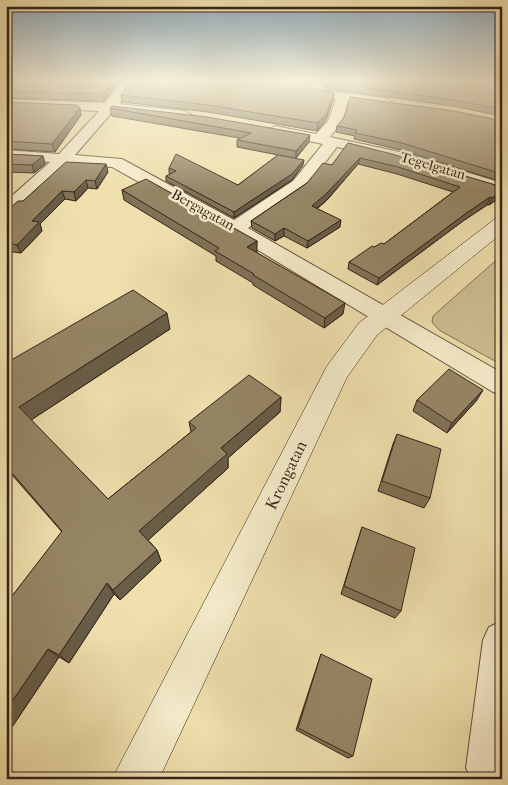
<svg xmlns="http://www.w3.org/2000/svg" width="508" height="785" viewBox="0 0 508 785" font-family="'IM FELL French Canon',serif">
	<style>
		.green { fill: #cfbf93; stroke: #827156 }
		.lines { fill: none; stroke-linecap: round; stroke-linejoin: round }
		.street-casing { stroke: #63523d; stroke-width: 2 }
		.secondary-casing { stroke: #352318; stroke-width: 1 }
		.street { fill: #f4eac9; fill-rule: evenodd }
		.secondary { fill: #f4eac9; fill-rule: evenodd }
		.wall { fill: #807257; stroke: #352318 }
		.shaded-wall { fill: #685d47; stroke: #352318 }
		.building { fill: #958565; stroke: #352318 }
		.labels { text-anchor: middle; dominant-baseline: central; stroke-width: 5; stroke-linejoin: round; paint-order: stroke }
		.far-street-label { font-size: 14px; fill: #352318; stroke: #f4eac9 }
		.street-label { font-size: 16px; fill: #352318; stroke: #f4eac9 }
	</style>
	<rect width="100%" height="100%" fill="#eedfac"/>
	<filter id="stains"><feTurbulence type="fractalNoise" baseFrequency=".004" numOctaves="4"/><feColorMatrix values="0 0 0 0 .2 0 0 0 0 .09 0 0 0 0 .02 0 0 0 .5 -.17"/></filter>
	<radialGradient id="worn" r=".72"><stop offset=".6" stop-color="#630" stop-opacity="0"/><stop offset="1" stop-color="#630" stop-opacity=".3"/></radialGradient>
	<path class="green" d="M 502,255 L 502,365 L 439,330 L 432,322 L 433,316 Z"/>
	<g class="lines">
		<defs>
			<path id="street" d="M 122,81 L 134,81 L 119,104 L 185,111 L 192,115 L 185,119 L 113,111 L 75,155 L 122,159 L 234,220 L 293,181 L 323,144 L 270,133 L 268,130 L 275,126 L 316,134 L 328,121 L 336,99 L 311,94 L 309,91 L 314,81 L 326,81 L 322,90 L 385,98 L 392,102 L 385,106 L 348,101 L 342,122 L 330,137 L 400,152 L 502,183 L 502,193 L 392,159 L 337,147 L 305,189 L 248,228 L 502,373 L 502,395 L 493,392 L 228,232 L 112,167 L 67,164 L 12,215 L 6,216 L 6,201 L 50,162 L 6,160 L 6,150 L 59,154 L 99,111 L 6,107 L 6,99 L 105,103 Z
				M 502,621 L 502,779 L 471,779 L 466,768 L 483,640 L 489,627 Z"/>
			<path id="secondary" d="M 502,217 L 502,233 L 377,335 L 347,377 L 159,779 L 112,779 L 327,366 L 359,323 L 495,219 Z"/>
		</defs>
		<use href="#street" class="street-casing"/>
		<use href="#secondary" class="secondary-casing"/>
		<use href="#street" class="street"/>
		<use href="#secondary" class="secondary"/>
	</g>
	<path class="wall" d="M 6,81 L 120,81 L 104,101 L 6,98 Z
		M 131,81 L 310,81 L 309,86 L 310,88 L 334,93 L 333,100 L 326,120 L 317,131 L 208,112 L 122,102 L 121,95 Z
		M 502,81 L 502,116 L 452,106 L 325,88 L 325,82 L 355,84 Z
		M 6,102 L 81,115 L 55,152 L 6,149 Z
		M 110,108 L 309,142 L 296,158 L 303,165 L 292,180 L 234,218 L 166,181 L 166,176 L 171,174 L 169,173 L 169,168 L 238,185 L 278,155 L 237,147 L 237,140 L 239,138 L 112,116 Z
		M 502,121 L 502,182 L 401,150 L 354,139 L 355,136 L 336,132 L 337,126 Z
		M 348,143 L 502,187 L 502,196 L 489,205 L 487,205 L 463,221 L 377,285 L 348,269 L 349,262 L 374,247 L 384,244 L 453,192 L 397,174 L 358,164 L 327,200 L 317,209 L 340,227 L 307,248 L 284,236 L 275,241 L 252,228 L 251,221 L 307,183 L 332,165 Z
		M 6,154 L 43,156 L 45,164 L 34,173 L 6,172 Z
		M 108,172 L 97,189 L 88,188 L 76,201 L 65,199 L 40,224 L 42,231 L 21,253 L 13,252 L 6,259 L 9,209 L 23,201 Z
		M 122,190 L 257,241 L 256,252 L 343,314 L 324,328 L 253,285 L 253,283 L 216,261 L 216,256 L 124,200 Z
		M 170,329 L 31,420 L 108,499 L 191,432 L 189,422 L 281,397 L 280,412 L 228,458 L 228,468 L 148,540 L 157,550 L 161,561 L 120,600 L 114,594 L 69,663 L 59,657 L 6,736 L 6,604 L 62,532 L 6,468 L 6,363 Z
		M 417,400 L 477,400 L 447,433 L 413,411 Z
		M 397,434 L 430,498 L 424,508 L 378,491 L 393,444 Z
		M 362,527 L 401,611 L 395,618 L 341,594 Z
		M 321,654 L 353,756 L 348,758 L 296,730 L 319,660 Z"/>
	<path class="shaded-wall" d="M 113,81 L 120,81 L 104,101 L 103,94 Z
		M 334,93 L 333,100 L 326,120 L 317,131 L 318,123 Z
		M 80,108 L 81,115 L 55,152 L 52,144 Z
		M 310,135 L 309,142 L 296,158 L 296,151 Z
		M 43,156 L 45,164 L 34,173 L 32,165 Z
		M 360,158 L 358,164 L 327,200 L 311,213 L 312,206 Z
		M 304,160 L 303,165 L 292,180 L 234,218 L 234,212 Z
		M 106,164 L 108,172 L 97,189 L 95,181 Z
		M 86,180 L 88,188 L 76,201 L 74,192 Z
		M 62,191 L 65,199 L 40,224 L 42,231 L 21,253 L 17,245 L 32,221 Z
		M 502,191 L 502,196 L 489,205 L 492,198 Z
		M 490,197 L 487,205 L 463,221 L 377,285 L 379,278 L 465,214 Z
		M 341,220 L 340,227 L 307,248 L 308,241 Z
		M 284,228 L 284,236 L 275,241 L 275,234 Z
		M 257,241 L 257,252 L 248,257 L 247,247 Z
		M 9,243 L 13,252 L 6,259 L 6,246 Z
		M 345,303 L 343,314 L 324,328 L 325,318 Z
		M 167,313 L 170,329 L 28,422 L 19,407 Z
		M 483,390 L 477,400 L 447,433 L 452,423 Z
		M 281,397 L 280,412 L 228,458 L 228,468 L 145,543 L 139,531 L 221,448 Z
		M 157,550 L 161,561 L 120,600 L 113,590 Z
		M 107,583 L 114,594 L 69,663 L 59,655 Z
		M 48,649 L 59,657 L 6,736 L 6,710 Z"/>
	<path class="building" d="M 6,81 L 113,81 L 103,94 L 6,91 Z
		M 131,81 L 309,81 L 308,83 L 310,88 L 334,93 L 327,113 L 318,123 L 208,105 L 121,95 Z
		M 357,81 L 502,81 L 502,109 L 454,100 L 325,82 L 355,84 Z
		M 350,97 L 454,111 L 502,121 L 502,174 L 402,143 L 355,133 L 357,130 L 337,126 L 345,116 Z
		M 6,102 L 76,105 L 80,108 L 52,144 L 6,141 Z
		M 112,106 L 207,117 L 310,135 L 296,151 L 237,140 L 251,133 L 110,108 Z
		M 348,143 L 392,154 L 502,187 L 502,191 L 492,198 L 490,197 L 465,214 L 379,278 L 349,262 L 372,246 L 374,247 L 381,243 L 384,244 L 460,187 L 398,167 L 360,158 L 327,193 L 312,206 L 341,220 L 308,241 L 284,228 L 275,234 L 251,221 L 307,183 L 323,163 L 332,165 Z
		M 6,154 L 43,156 L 32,165 L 6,164 Z
		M 176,154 L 238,185 L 278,155 L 304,160 L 292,174 L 234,212 L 166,176 L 176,171 L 169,168 Z
		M 66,162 L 106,164 L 95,181 L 86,180 L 74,192 L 62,191 L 32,221 L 39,222 L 17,245 L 9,243 L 6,246 L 6,209 L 9,209 L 18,201 L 23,201 Z
		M 146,179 L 257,241 L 247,247 L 345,303 L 325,318 L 253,275 L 254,274 L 215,251 L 219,248 L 122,190 Z
		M 133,290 L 167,313 L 19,407 L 108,499 L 196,428 L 189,422 L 249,375 L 281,397 L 221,448 L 227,454 L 139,531 L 157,550 L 113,590 L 107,583 L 59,655 L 48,649 L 6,710 L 6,604 L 62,531 L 6,466 L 6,363 Z
		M 449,369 L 483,390 L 452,423 L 417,400 Z
		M 397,434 L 441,449 L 430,498 L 382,481 Z
		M 362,527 L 415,548 L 401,611 L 344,586 Z
		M 321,654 L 372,679 L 353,756 L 298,728 Z"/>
	<linearGradient id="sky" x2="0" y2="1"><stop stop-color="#91acbc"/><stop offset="0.42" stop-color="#f7f1da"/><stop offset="1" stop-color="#f7f1da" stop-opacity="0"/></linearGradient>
	<rect width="508" height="191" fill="url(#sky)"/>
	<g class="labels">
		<g class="far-street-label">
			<text transform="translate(433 166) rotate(16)">Tegelgatan</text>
			<text transform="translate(203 210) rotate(29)">Bergagatan</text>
		</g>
		<g class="street-label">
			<text transform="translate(286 475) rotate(-64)">Krongatan</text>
		</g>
	</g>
	<rect width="508" height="785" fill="none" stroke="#eedfac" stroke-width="25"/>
	<rect x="8" y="8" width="493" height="770" fill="none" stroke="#352318" stroke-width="2.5"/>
	<rect x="12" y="12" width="483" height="760" fill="none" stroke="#352318"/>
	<rect width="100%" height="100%" filter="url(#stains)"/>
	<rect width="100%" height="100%" fill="url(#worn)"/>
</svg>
